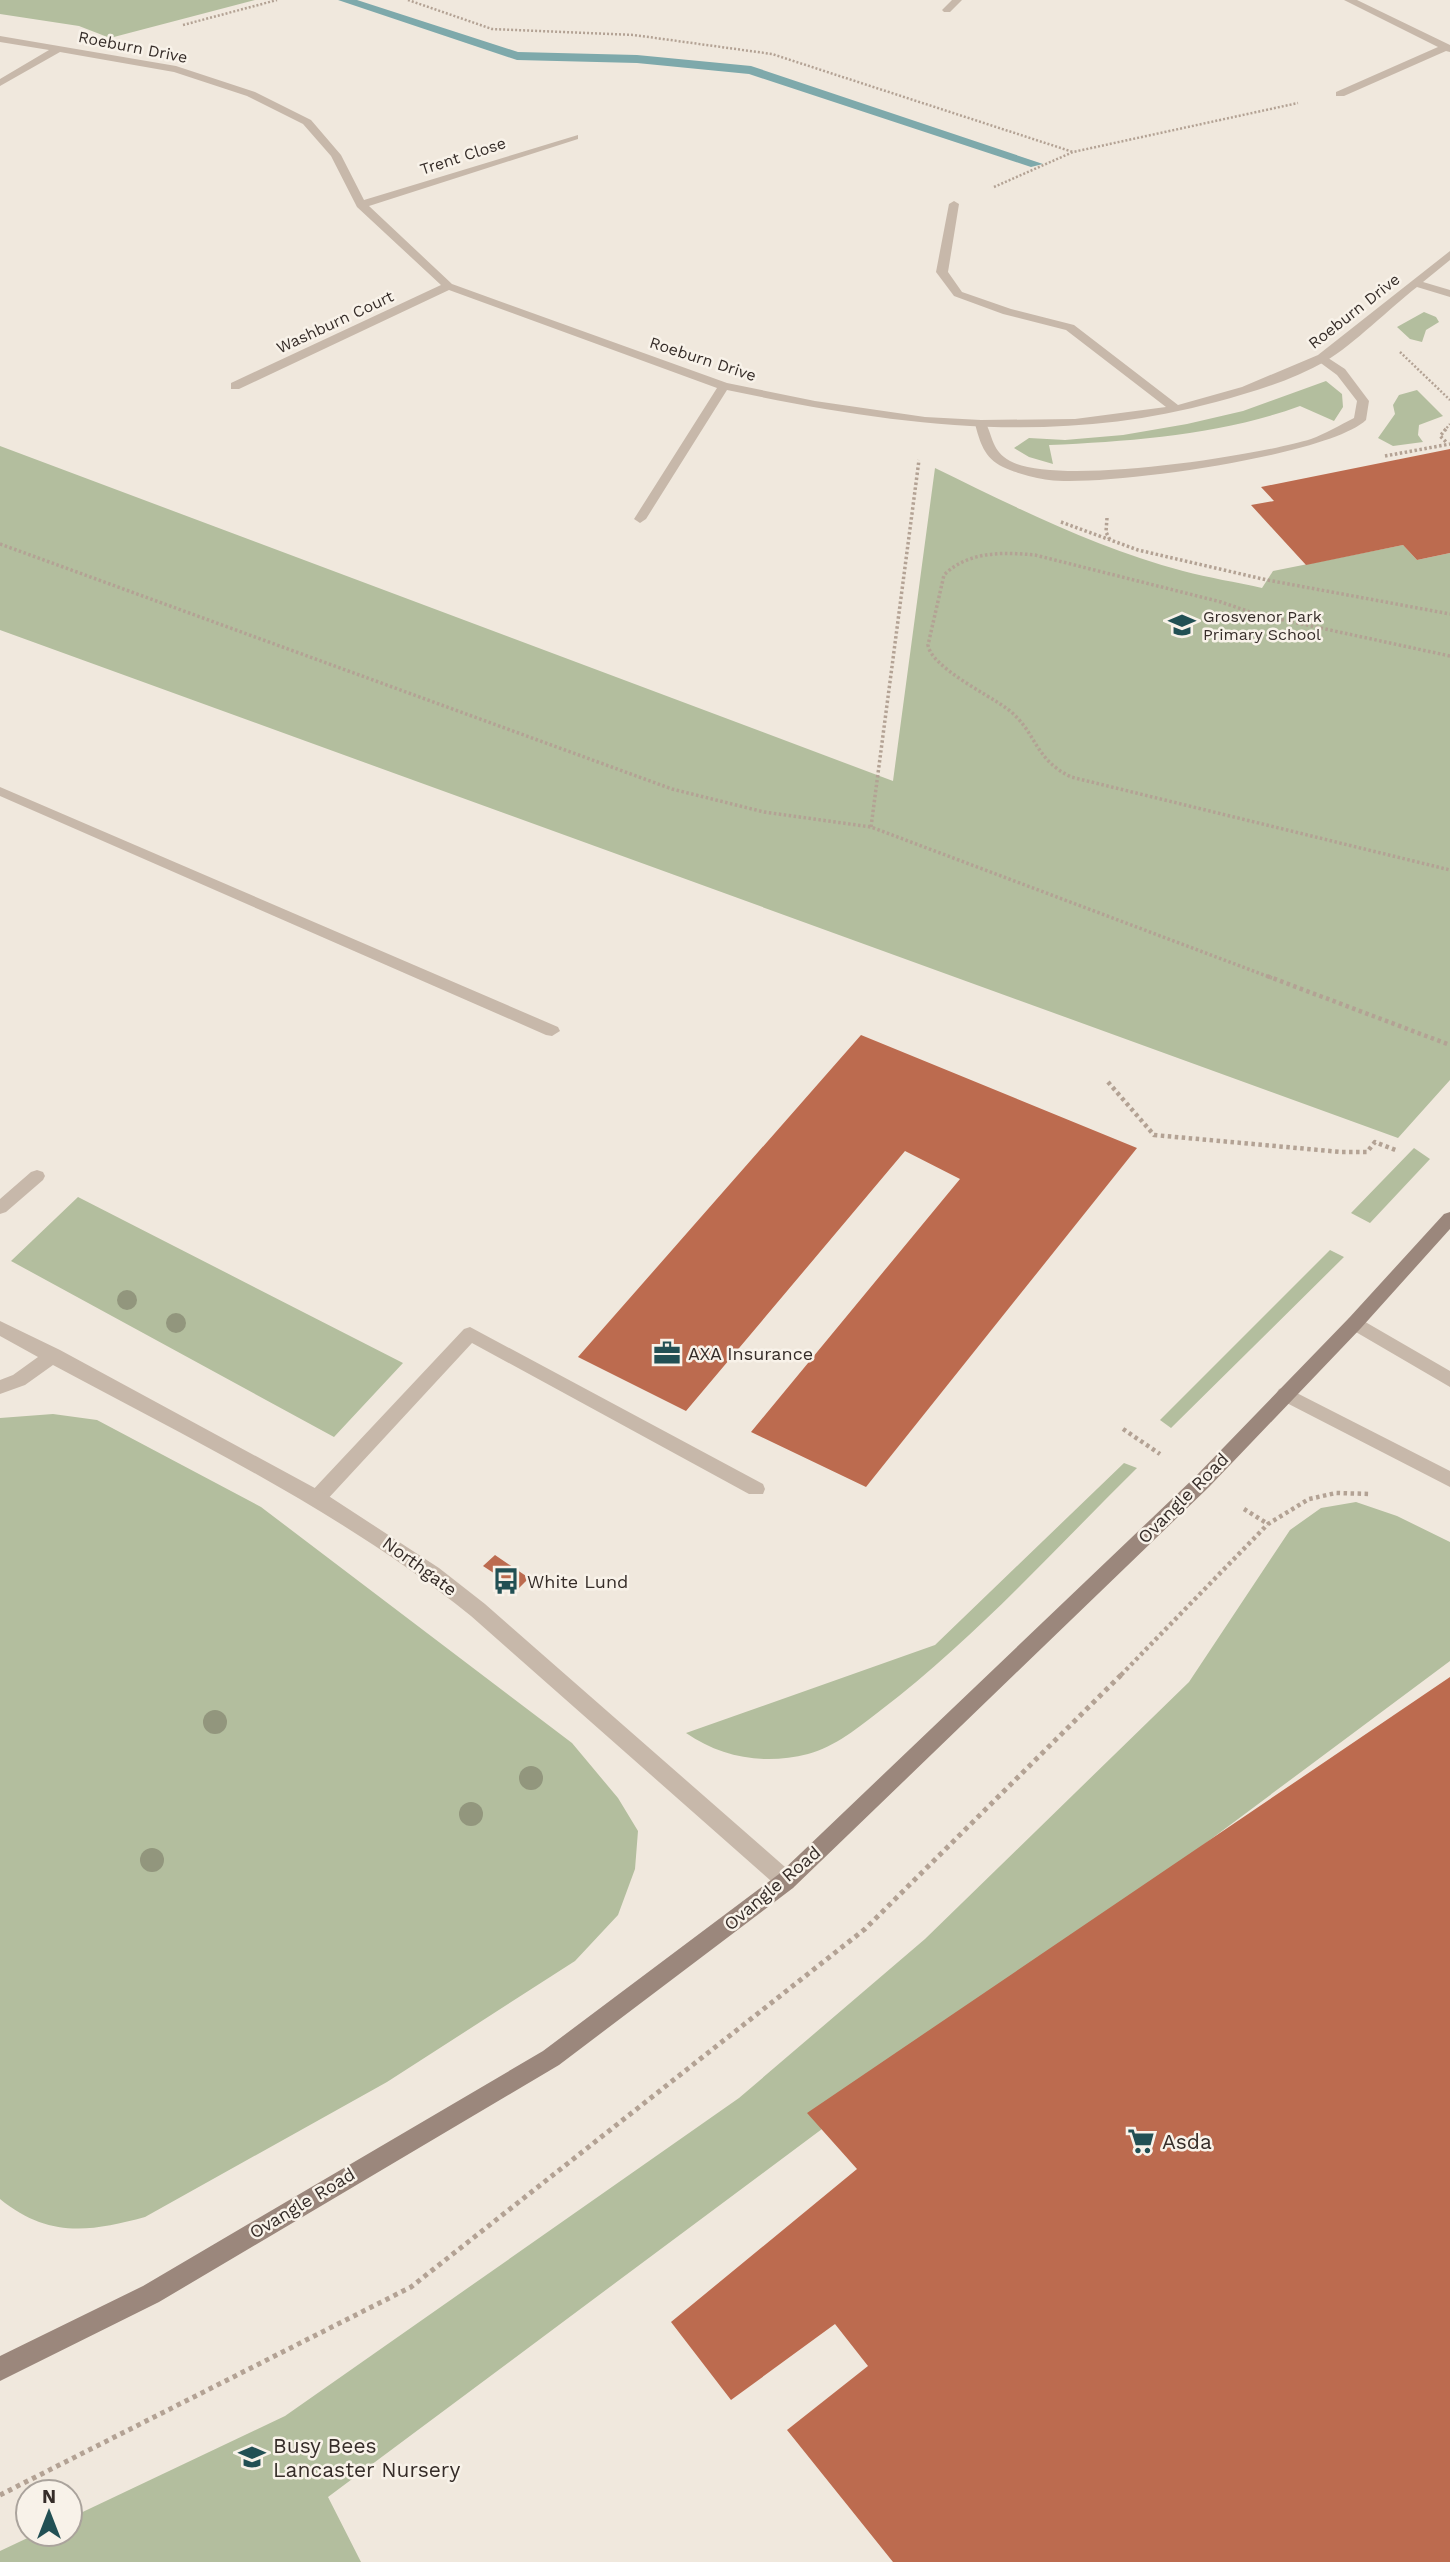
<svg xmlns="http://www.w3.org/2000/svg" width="1450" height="2562" viewBox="0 0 1450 2562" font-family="'Work Sans',sans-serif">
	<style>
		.green { fill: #b3be9e }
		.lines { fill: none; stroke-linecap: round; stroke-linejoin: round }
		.stream { fill: #7ea9ab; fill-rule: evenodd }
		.building { fill: #bc6b4f }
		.path-far3 { stroke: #b3a294; stroke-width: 2.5; stroke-dasharray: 2 2; stroke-linecap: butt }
		.path-far2 { stroke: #b3a294; stroke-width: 3.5; stroke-dasharray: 2.5 2.5; stroke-linecap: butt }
		.path-far1 { stroke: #b3a294; stroke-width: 4.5; stroke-dasharray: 3.5 3.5; stroke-linecap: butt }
		.path { stroke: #b3a294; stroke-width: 5; stroke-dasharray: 4.5 4.5; stroke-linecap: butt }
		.lane { fill: #c7b8aa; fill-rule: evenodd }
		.street { fill: #c7b8aa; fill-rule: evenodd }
		.secondary { fill: #9b877c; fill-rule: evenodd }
		.tree { fill: #92967d }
		.labels { text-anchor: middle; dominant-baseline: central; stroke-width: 5; stroke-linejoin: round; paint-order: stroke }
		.far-street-label { font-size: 16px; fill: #362d29; stroke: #f8f2e9 }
		.far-poi-label { font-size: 16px; fill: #362d29; stroke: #f8f2e9; text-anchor: start }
		.poi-label { font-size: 18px; fill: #362d29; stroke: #f8f2e9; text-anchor: start }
		.street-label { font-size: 18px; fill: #362d29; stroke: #f8f2e9 }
		.near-poi-label { font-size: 21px; fill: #362d29; stroke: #f8f2e9; text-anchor: start }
	</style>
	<rect width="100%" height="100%" fill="#f0e8dd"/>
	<path class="green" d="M 0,0 L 255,0 L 110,38 L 79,26 L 0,14 Z
		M 1424,312 L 1436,317 L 1439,322 L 1426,330 L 1422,342 L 1410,339 L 1397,327 Z
		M 1326,381 L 1342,394 L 1343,407 L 1334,421 L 1300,406 C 1220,435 1134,441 1049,445 L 1053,464 L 1029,457 L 1014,448 L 1029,438 L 1065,440 L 1123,435 L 1187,424 L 1243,411 Z
		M 1417,390 L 1443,416 L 1419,425 L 1418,435 L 1423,442 L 1393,446 L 1378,438 L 1395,414 L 1393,405 L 1399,395 Z
		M 0,446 L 893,781 L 935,468 C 1015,507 1096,548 1183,571 C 1209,578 1236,582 1262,588 L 1273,571 L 1403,545 L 1417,560 L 1450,553 L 1450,1080 L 1398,1138 L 0,630 Z
		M 1414,1148 L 1430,1159 L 1370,1223 L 1351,1213 Z
		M 78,1197 L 403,1363 L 334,1437 L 11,1261 Z
		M 1330,1250 L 1344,1257 L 1171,1428 L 1160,1420 Z
		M 53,1414 L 97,1420 L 261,1507 L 572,1743 L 618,1798 L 638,1831 L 635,1869 L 618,1915 L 575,1961 L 387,2082 L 145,2217 C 90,2232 48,2238 0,2199 L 0,1418 Z
		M 1124,1463 L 1137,1468 C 1054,1550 974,1639 881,1710 C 859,1727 835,1747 808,1754 C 765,1765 722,1758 686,1733 L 935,1645 Z
		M 1356,1502 L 1397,1516 L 1450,1542 L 1450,1661 L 328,2497 L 361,2562 L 0,2562 L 0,2551 L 36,2534 L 70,2534 L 70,2518 L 285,2416 L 739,2098 L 925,1939 L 1189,1682 L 1290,1530 L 1321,1508 Z"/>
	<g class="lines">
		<path class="stream" d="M 338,0 L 357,0 L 518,52 L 637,55 L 751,66 L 1043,164 L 1031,167 L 749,74 L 637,63 L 517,60 Z"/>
	</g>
	<path class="building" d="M 1450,449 L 1450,553 L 1417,560 L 1403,545 L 1306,565 L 1251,505 L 1274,501 L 1261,487 Z
		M 861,1035 L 1137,1148 L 866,1487 L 751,1432 L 960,1179 L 905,1151 L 686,1411 L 578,1357 Z
		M 495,1555 L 529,1578 L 518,1589 L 483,1566 Z
		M 1450,1677 L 1450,2562 L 893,2562 L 787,2430 L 868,2366 L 835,2324 L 731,2400 L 671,2322 L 857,2169 L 807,2113 Z"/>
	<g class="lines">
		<path class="path-far3" d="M 408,0 L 492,29 L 634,35 L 772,54 L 1073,152
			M 183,25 L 277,0
			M 994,187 L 1073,152 L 1298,103
			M 1400,352 L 1450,400
			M 1444,431 L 1450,424"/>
		<path class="path-far2" d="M 1446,429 L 1440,436 L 1447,443
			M 1385,456 L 1450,444
			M 1107,518 L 1106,532 L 1110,540
			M 1061,522 L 1138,550 L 1267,580 L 1450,614
			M 0,544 L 672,789 L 764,812 L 871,827 L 1272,978
			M 1450,656 L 1256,614 L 1221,602 L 1035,555 C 1003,552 968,551 944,575 L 928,645 C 931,667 987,694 1006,708 C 1037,730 1032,758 1071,777 L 1450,870
			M 871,827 L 919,460"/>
		<path class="path-far1" d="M 1267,976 L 1450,1045
			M 1108,1082 L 1154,1135 L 1341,1152 L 1367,1152 L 1375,1142 L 1398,1151
			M 1123,1429 L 1160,1454
			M 1244,1509 L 1268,1524
			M 1121,1675 L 1268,1524 L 1309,1499 L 1336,1493 L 1371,1494"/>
		<path class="path" d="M 0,2495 L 411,2287 L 865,1929 L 1123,1673"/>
		<path class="lane" d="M 1322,354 L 1345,369 L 1369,401 L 1366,420 C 1328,456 1104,487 1049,480 C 1035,478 1015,473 1003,467 C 984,458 980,442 975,424 L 985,421 C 993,437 992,451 1010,461 C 1056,487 1257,456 1311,439 C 1325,434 1340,425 1354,418 L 1357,401 L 1337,375 L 1318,361 L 1316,358 Z
			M 0,787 L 558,1027 L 560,1031 L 552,1036 L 546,1035 L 0,796 Z
			M 37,1170 L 43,1172 L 45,1176 L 43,1180 L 6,1212 L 0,1214 L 0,1199 L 31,1172 Z
			M 1355,1316 L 1450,1371 L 1450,1387 L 1349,1328 L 1346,1323 L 1349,1318 Z
			M 470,1327 L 763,1484 L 765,1489 L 763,1494 L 749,1494 L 472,1343 L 324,1503 L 310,1503 L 308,1498 L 310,1493 L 464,1329 Z
			M 1285,1387 L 1450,1471 L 1450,1487 L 1279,1399 L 1276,1394 L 1279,1389 Z"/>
		<path class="street" d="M 952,0 L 962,0 L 950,12 L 944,12 L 942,10 Z
			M 1344,0 L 1357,0 L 1450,45 L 1450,52 L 1446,51 L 1344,96 L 1336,96 L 1336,92 L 1438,47 Z
			M 0,36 L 176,66 L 255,92 L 311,120 L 341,155 L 364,200 L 578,135 L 578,139 L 369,206 L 452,284 L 727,383 L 815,401 L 925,417 L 981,420 L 1075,419 L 1166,407 L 1066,330 L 1003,314 L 954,296 L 936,272 L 949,204 L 954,201 L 959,204 L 948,272 L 962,292 L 1011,309 L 1074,325 L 1178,405 L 1242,387 L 1318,355 L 1450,251 L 1450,260 L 1423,282 L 1450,290 L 1450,297 L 1417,287 C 1390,308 1354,344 1326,361 C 1293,380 1253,392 1216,402 C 1050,447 893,425 727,390 L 646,519 L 640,523 L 634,519 L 717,388 L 449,290 L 239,389 L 231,389 L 231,383 L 441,285 L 357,207 L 331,156 L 303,124 L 247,96 L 174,72 L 60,52 L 0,86 L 0,79 L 49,50 L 0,42 Z
			M 0,1321 L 60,1350 L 324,1493 L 439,1568 L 485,1604 L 793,1874 L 797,1881 L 793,1888 L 786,1890 L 779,1888 L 471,1616 C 344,1513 196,1442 53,1365 L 25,1385 L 0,1394 L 0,1380 L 13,1375 L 38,1357 L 0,1336 Z"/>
		<path class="secondary" d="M 1450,1212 L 1450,1229 L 1361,1328 L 1209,1487 L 793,1888 L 559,2065 L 159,2302 L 0,2381 L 0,2356 L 143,2286 L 543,2051 L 779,1874 L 1195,1477 L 1349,1318 L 1444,1214 Z"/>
	</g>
	<g class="tree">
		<circle cx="127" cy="1300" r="10"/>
		<circle cx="176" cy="1323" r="10"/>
		<circle cx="215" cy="1722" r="12"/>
		<circle cx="531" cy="1778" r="12"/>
		<circle cx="471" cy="1814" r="12"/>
		<circle cx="152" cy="1860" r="12"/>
	</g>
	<defs>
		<symbol id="school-bare" viewBox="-9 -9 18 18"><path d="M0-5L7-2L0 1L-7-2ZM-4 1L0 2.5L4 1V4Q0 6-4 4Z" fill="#225054" stroke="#f8f2e9" stroke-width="2.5" paint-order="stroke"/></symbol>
		<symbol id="office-bare" viewBox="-9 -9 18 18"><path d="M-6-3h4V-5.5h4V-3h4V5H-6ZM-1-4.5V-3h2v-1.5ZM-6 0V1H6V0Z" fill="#225054" stroke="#f8f2e9" stroke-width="2.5" paint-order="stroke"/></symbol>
		<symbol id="bus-bare" viewBox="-9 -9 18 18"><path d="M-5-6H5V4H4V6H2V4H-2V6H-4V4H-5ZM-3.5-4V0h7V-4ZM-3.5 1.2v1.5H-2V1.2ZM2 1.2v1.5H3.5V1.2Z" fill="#225054" stroke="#f8f2e9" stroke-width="2.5" paint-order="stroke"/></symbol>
		<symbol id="supermarket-bare" viewBox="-9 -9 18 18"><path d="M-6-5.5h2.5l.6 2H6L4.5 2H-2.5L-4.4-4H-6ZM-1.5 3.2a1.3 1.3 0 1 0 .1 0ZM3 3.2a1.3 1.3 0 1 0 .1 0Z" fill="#225054" stroke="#f8f2e9" stroke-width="2.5" paint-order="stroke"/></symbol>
	</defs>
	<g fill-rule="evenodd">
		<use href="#school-bare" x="1163" y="606" width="38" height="38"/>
		<use href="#office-bare" x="648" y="1334" width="38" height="38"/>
		<use href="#bus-bare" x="487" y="1562" width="38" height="38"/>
		<use href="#supermarket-bare" x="1122" y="2122" width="38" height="38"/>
		<use href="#school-bare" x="233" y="2438" width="38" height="38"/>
	</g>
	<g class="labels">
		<g class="far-street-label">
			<text transform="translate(133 47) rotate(11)">Roeburn Drive</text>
			<text transform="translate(463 156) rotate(-18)">Trent Close</text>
			<text transform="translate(1354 311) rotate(-38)">Roeburn Drive</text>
			<text transform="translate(335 322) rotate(-25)">Washburn Court</text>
			<text transform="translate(703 359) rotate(18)">Roeburn Drive</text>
		</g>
		<g class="far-poi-label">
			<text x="1203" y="616">Grosvenor Park<tspan x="1203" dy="18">Primary School</tspan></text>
		</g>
		<g class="poi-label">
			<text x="688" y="1353">AXA Insurance</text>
			<text x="527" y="1581">White Lund</text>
		</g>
		<g class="street-label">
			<text transform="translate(1183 1498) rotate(-45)">Ovangle Road</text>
			<text transform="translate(420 1566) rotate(36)">Northgate</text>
			<text transform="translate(772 1888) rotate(-40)">Ovangle Road</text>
			<text transform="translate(302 2203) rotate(-31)">Ovangle Road</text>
		</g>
		<g class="near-poi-label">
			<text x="1162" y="2141">Asda</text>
			<text x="273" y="2445">Busy Bees<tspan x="273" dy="24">Lancaster Nursery</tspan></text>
		</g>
	</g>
	<g transform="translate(49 2513)"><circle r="33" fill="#f8f2e9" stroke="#aaa39c" stroke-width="2"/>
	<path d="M0-5L12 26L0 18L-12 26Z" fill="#225054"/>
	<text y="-10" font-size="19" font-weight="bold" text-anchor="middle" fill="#362d29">N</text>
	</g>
</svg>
